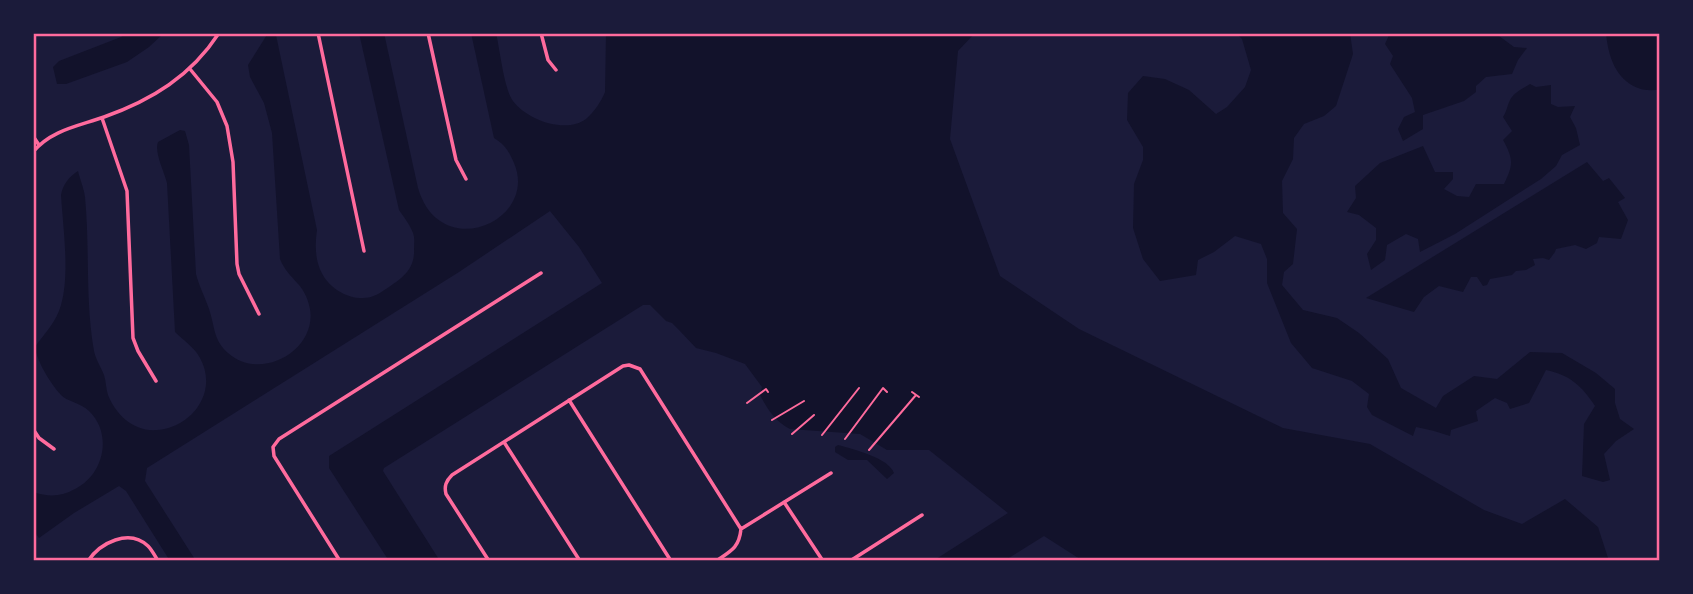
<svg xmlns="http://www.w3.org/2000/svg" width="1693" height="594" viewBox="0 0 1693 594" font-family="Lora,serif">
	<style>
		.water { fill: #12122b }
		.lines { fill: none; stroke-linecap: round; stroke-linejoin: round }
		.path { stroke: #ff6b9d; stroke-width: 2 }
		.minor { stroke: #ff6b9d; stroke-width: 3.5 }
		.neatline { fill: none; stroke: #ff6b9d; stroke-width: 2.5 }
	</style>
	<rect width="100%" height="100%" fill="#1b1b3a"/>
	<path class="water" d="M 127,33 L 164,33 L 149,47 L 127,62 L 66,84 L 57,84 L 53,67 L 59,61 L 121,37 Z
		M 268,33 L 276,35 L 317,230 C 313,257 318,281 344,294 C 349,296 354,298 360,298 C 372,299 380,293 389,287 C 404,277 415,268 414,249 C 414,244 415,238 413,233 C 410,225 404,217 399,210 L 359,33 L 384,33 L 418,188 C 440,264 539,221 514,163 C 509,151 504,144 494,138 L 471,33 L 496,33 C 500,50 504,89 513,101 C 527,120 566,134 586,119 C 594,112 601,102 605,92 L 606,33 L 975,33 L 958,51 L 950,139 L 1000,276 L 1079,329 L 1283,428 L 1370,444 L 1484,510 L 1522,524 L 1565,499 L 1598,527 L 1609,561 L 1083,561 L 1044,536 L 1004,561 L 933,561 L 1008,513 L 929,450 L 887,450 L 860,434 L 790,429 C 775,421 768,410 760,395 L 762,387 L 745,364 L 716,353 L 696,348 L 679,330 L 672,323 L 666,321 L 650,305 L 643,305 L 384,468 L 383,471 L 440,561 L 389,561 L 329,468 L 329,456 L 602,283 L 579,247 L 550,211 L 459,272 L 147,468 L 145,481 L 196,561 L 170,561 L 126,491 L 119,486 L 74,513 L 39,538 L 33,530 L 33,492 C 49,497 60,497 75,489 C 104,475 113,434 89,411 C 81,403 66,401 61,395 C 51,384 37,362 35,347 C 44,334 57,321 61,305 C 70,274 63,228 61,195 C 63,184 69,177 78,171 C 80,180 84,188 85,197 C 90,248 85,300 94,351 C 96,360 101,367 104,375 C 106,381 106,389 108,395 C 116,415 134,432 157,430 C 191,428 219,392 200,358 C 195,348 183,340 175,332 L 167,183 C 164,171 154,152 158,142 L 180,130 L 185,131 L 189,145 L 196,274 C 199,286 205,297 209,309 C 215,326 213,340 228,353 C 260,382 317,351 310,309 C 305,282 289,281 280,259 L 272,133 L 264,103 L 250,77 L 248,65 Z
		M 1236,33 L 1286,33 L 1288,35 L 1290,33 L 1350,33 L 1353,54 L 1336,106 L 1324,116 L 1304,124 L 1294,138 L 1293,159 L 1282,181 L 1283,213 L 1297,229 L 1293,264 L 1284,272 L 1282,285 L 1303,310 L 1337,318 L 1359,333 L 1388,359 L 1401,388 L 1436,408 L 1443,396 L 1474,376 L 1497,379 L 1530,352 L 1562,353 L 1596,373 L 1615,389 L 1615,403 L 1620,419 L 1634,429 L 1616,441 L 1604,454 L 1610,480 L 1603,482 L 1582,476 L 1584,424 L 1595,406 C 1582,386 1570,375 1546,370 L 1529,403 L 1510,409 L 1507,403 L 1495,398 L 1476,411 L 1478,421 L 1451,430 L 1450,436 L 1434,431 L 1416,427 L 1413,436 L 1372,415 L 1367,407 L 1369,394 L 1352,381 L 1312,368 L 1291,343 L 1267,283 L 1267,259 L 1261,244 L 1235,236 L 1214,252 L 1198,260 L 1196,275 L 1160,281 L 1143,259 L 1133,228 L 1134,184 L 1143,160 L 1143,147 L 1127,120 L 1128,93 L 1143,76 L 1165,79 L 1189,90 L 1216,114 L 1227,107 L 1245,87 L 1251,70 L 1242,39 Z
		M 1390,33 L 1495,33 L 1514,47 L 1527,48 L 1518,60 L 1512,74 L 1486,77 L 1476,86 L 1476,92 L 1464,101 L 1423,115 L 1423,129 L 1403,141 L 1398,129 L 1404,117 L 1415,112 L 1412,98 L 1390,64 L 1393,56 L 1385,44 Z
		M 1606,33 L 1660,33 L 1660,90 C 1653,90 1644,91 1638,88 C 1615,79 1608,55 1606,33 Z
		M 1530,84 L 1536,87 L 1551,85 L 1551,104 L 1558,107 L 1575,106 L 1570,117 L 1576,128 L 1580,145 L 1562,155 L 1556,166 L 1541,179 L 1455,234 L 1420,252 L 1418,239 L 1406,234 L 1387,245 L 1385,260 L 1371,270 L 1367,254 L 1376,240 L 1376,228 L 1359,215 L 1347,212 L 1356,198 L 1355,186 L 1380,163 L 1423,146 L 1435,172 L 1453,172 L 1453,179 L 1444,189 L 1457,196 L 1469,197 L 1476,184 L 1504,184 C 1513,165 1514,160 1503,140 L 1512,131 L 1503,117 C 1507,111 1507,106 1510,100 C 1514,92 1524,88 1530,84 Z
		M 1587,162 L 1603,181 L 1609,178 L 1625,198 L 1618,202 L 1628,220 L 1621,239 L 1599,237 L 1597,243 L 1586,249 L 1575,245 L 1556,249 L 1555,252 L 1549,260 L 1543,258 L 1533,259 L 1535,265 L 1526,270 L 1516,271 L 1512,275 L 1490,279 L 1487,285 L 1483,286 L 1477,277 L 1471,277 L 1463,292 L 1439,286 L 1424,297 L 1414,312 L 1366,298 Z
		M 838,445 C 853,449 889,458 894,473 L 887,479 L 867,460 L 848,460 L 835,452 L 835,447 Z"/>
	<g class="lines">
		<path class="path" d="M 912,392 L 919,397
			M 747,403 L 766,389 L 768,392
			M 772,420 L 804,401
			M 792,434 L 814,415
			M 822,435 L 859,388
			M 845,439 L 883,388 L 887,392
			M 869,450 L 916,395"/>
		<path class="minor" d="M 318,33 L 364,251
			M 428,33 L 456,160 L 466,179
			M 541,33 L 548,60 L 556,70
			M 190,69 L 217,102 L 227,126 L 233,162 L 237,264 L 239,274 L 259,314
			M 102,118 L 127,191 L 133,338 L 138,351 L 156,381
			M 33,136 L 39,145
			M 33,152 C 51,130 79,126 104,117 C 152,100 191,76 219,33
			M 569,400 L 671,561
			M 33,429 L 39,438 L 54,449
			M 504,442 L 580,561
			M 784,502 L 823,561
			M 88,561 C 100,543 129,528 148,546 C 152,550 155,556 158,561
			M 340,561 L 274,456 L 273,447 L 279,439 L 541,273
			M 489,561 L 446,494 C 444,486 446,481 452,475 L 623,366 L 629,365 L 640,369 L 741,529
			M 716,561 C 731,551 739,548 741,529 L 831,473
			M 850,561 L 922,515"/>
	</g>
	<rect width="1693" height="594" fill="none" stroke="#1b1b3a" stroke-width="70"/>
	<rect x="35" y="35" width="1623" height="524" class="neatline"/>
</svg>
